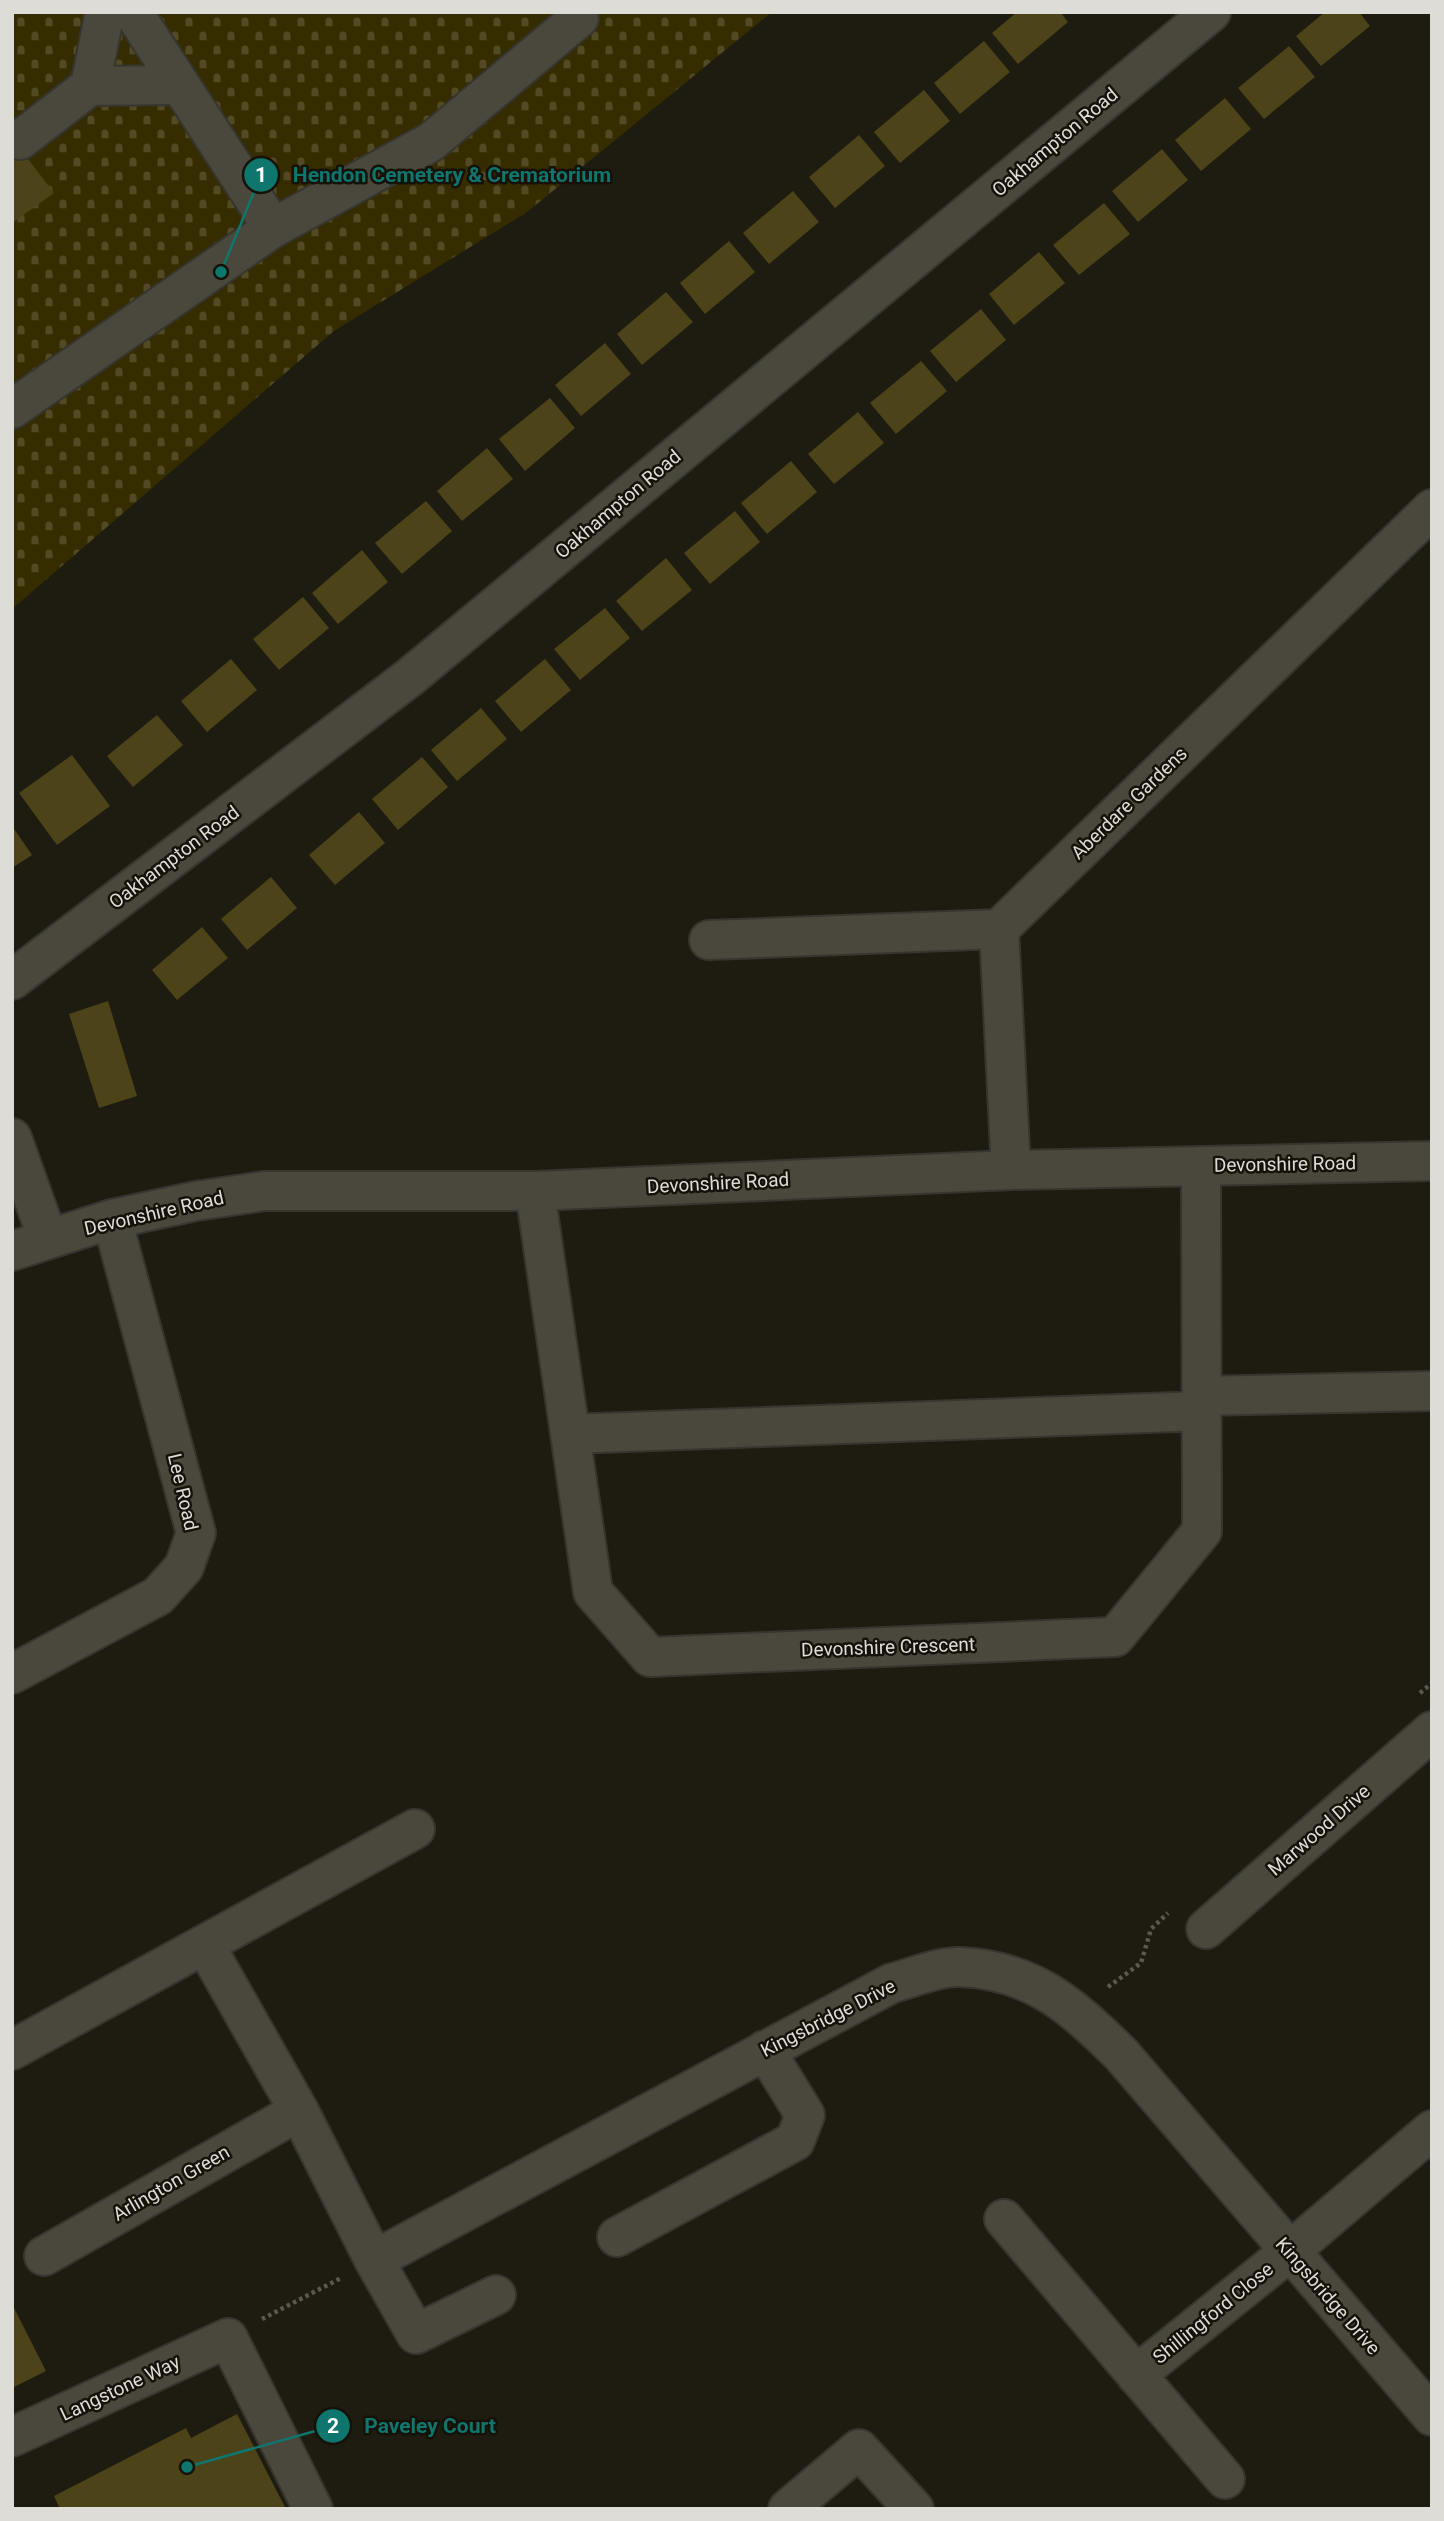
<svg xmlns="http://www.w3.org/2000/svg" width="1444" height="2521" viewBox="0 0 1444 2521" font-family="Roboto,sans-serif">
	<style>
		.cemetery { fill: url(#cemetery-stones) }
		.building { fill: #4c4319 }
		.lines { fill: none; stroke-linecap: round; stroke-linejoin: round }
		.minor-casing { stroke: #373530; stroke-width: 42 }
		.path { stroke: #5a584f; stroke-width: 4.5; stroke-dasharray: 3.5 3.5; stroke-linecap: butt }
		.minor { stroke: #4a483c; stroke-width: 38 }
		.labels { text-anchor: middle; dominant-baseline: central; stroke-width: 5; stroke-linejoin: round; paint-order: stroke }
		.street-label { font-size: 19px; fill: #dedcd6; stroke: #151209 }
		.leader { fill: none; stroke: #0f766e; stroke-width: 2.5 }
		.callout-dot { fill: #0f766e; stroke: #151209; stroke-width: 2.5 }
		.mark-label { font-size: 21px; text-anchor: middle; font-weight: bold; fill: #fff }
		.callout-label { font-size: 21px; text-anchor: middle; font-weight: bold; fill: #0f766e; stroke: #151209; stroke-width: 5; stroke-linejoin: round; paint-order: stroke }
	</style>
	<defs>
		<pattern id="cemetery-stones" width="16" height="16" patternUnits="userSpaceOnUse" patternTransform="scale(1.75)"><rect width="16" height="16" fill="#352c00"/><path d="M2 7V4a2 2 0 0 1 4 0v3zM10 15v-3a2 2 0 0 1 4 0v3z" fill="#524a24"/></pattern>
	</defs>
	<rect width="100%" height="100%" fill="#1e1c11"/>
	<path class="cemetery" d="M 12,12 L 772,12 L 527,212 L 334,331 L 12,609 Z"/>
	<path class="building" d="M 1017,12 L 1060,12 L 1068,22 L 1018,64 L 992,33 Z
		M 1325,12 L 1359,12 L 1370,26 L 1321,66 L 1296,36 Z
		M 984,41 L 1010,72 L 960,114 L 934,83 Z
		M 1289,46 L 1315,77 L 1264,119 L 1238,88 Z
		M 924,90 L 950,121 L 900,163 L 874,132 Z
		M 1225,98 L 1251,129 L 1201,171 L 1175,140 Z
		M 859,135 L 885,166 L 835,208 L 809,177 Z
		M 12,138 L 54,193 L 12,223 Z
		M 1162,149 L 1188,180 L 1138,222 L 1112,191 Z
		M 793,191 L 819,222 L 769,264 L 743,233 Z
		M 1104,203 L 1130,234 L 1079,275 L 1053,245 Z
		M 729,241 L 755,272 L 705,314 L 680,283 Z
		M 1039,252 L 1065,283 L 1014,325 L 989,294 Z
		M 666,292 L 693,322 L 642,365 L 617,334 Z
		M 981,309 L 1006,340 L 956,382 L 930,351 Z
		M 605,343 L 631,374 L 581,416 L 555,385 Z
		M 921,361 L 947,391 L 896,434 L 870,403 Z
		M 550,398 L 575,428 L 525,471 L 499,439 Z
		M 858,412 L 884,443 L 834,484 L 808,454 Z
		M 487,448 L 513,479 L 462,521 L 437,491 Z
		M 791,461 L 817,492 L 767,534 L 741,503 Z
		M 426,501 L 452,531 L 402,574 L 375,543 Z
		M 735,511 L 760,542 L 710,584 L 684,553 Z
		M 362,550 L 388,582 L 338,624 L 312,593 Z
		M 666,558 L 692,590 L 642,631 L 616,601 Z
		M 303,597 L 329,628 L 279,670 L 253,639 Z
		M 605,608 L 630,638 L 580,680 L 554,649 Z
		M 231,659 L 257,690 L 207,732 L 181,701 Z
		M 545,659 L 571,690 L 521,732 L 495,701 Z
		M 481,708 L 507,739 L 457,781 L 431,750 Z
		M 157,715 L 183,745 L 133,787 L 107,756 Z
		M 72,755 L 110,806 L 57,845 L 19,793 Z
		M 422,757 L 448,787 L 398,830 L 372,799 Z
		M 359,812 L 385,843 L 335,885 L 309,855 Z
		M 12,826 L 32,855 L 12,868 Z
		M 271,877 L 297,908 L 247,950 L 221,919 Z
		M 202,927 L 228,958 L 177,1000 L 152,970 Z
		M 108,1001 L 137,1096 L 99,1108 L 69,1014 Z
		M 12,2304 L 46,2371 L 12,2388 Z
		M 237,2414 L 286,2509 L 60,2509 L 54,2496 L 186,2428 L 191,2438 Z"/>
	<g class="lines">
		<defs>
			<path id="minor" d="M 90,86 L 179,85
				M 20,140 L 90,86 L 105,12
				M 273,228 L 431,142 L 579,18
				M 12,409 L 273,228 L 133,12
				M 709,940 L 999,929
				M 12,980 L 410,677 L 1211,12
				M 12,1138 L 48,1239
				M 1011,1170 L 999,929 L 1432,509
				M 535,1191 L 593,1592 L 650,1657 L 1115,1637 L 1202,1531 L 1201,1166
				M 12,1251 L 112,1219 L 196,1201 L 264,1191 L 535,1191 L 1011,1170 L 1432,1161
				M 1202,1396 L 1432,1391
				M 570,1434 L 1202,1411
				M 12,1674 L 158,1596 L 184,1567 L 196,1533 L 112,1219
				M 1206,1929 L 1432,1731
				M 205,1945 L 299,2111 L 374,2260 L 416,2334 L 496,2295
				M 12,2050 L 415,1829
				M 1004,2219 L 1225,2479
				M 617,2237 L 795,2141 L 805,2115 L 765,2050
				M 44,2256 L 299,2111
				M 374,2260 L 892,1983 C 912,1978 939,1966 960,1967 C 1033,1970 1072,2006 1121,2054 L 1432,2416
				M 1136,2375 L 1289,2252 L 1432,2130
				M 12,2437 L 228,2338 L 313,2509
				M 788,2509 L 859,2449 L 914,2509"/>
		</defs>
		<use href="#minor" class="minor-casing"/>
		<path class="path" d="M 1420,1693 L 1432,1683
			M 1108,1987 L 1141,1963 L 1151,1929 L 1168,1913
			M 262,2319 L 341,2278"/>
		<use href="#minor" class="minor"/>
	</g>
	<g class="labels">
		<g class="street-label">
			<text transform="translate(1055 142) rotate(-40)">Oakhampton Road</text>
			<text transform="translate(618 504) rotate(-40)">Oakhampton Road</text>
			<text transform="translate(1129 803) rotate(-44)">Aberdare Gardens</text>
			<text transform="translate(174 857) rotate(-37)">Oakhampton Road</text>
			<text transform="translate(1285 1164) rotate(-1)">Devonshire Road</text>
			<text transform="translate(718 1183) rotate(-3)">Devonshire Road</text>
			<text transform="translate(154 1213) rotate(-13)">Devonshire Road</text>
			<text transform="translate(183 1492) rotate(77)">Lee Road</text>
			<text transform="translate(888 1647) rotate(-2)">Devonshire Crescent</text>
			<text transform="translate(1319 1830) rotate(-41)">Marwood Drive</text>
			<text transform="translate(828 2018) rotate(-27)">Kingsbridge Drive</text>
			<text transform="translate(171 2183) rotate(-30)">Arlington Green</text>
			<text transform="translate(1328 2296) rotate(49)">Kingsbridge Drive</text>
			<text transform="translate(1213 2313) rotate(-39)">Shillingford Close</text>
			<text transform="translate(120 2388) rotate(-25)">Langstone Way</text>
		</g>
	</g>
	<path class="leader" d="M221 272L261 175M187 2467L333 2426"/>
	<g class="callout-dot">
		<circle cx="221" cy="272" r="7"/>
		<circle cx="187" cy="2467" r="7"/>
		<circle cx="261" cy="175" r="18"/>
		<circle cx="333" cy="2426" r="18"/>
	</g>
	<g class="mark-label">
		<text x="261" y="182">1</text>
		<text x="333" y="2433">2</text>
	</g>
	<g class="callout-label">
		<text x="452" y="182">Hendon Cemetery &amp; Crematorium</text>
		<text x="430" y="2433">Paveley Court</text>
	</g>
	<rect width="1444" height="2521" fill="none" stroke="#dedcd6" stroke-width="28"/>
</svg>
